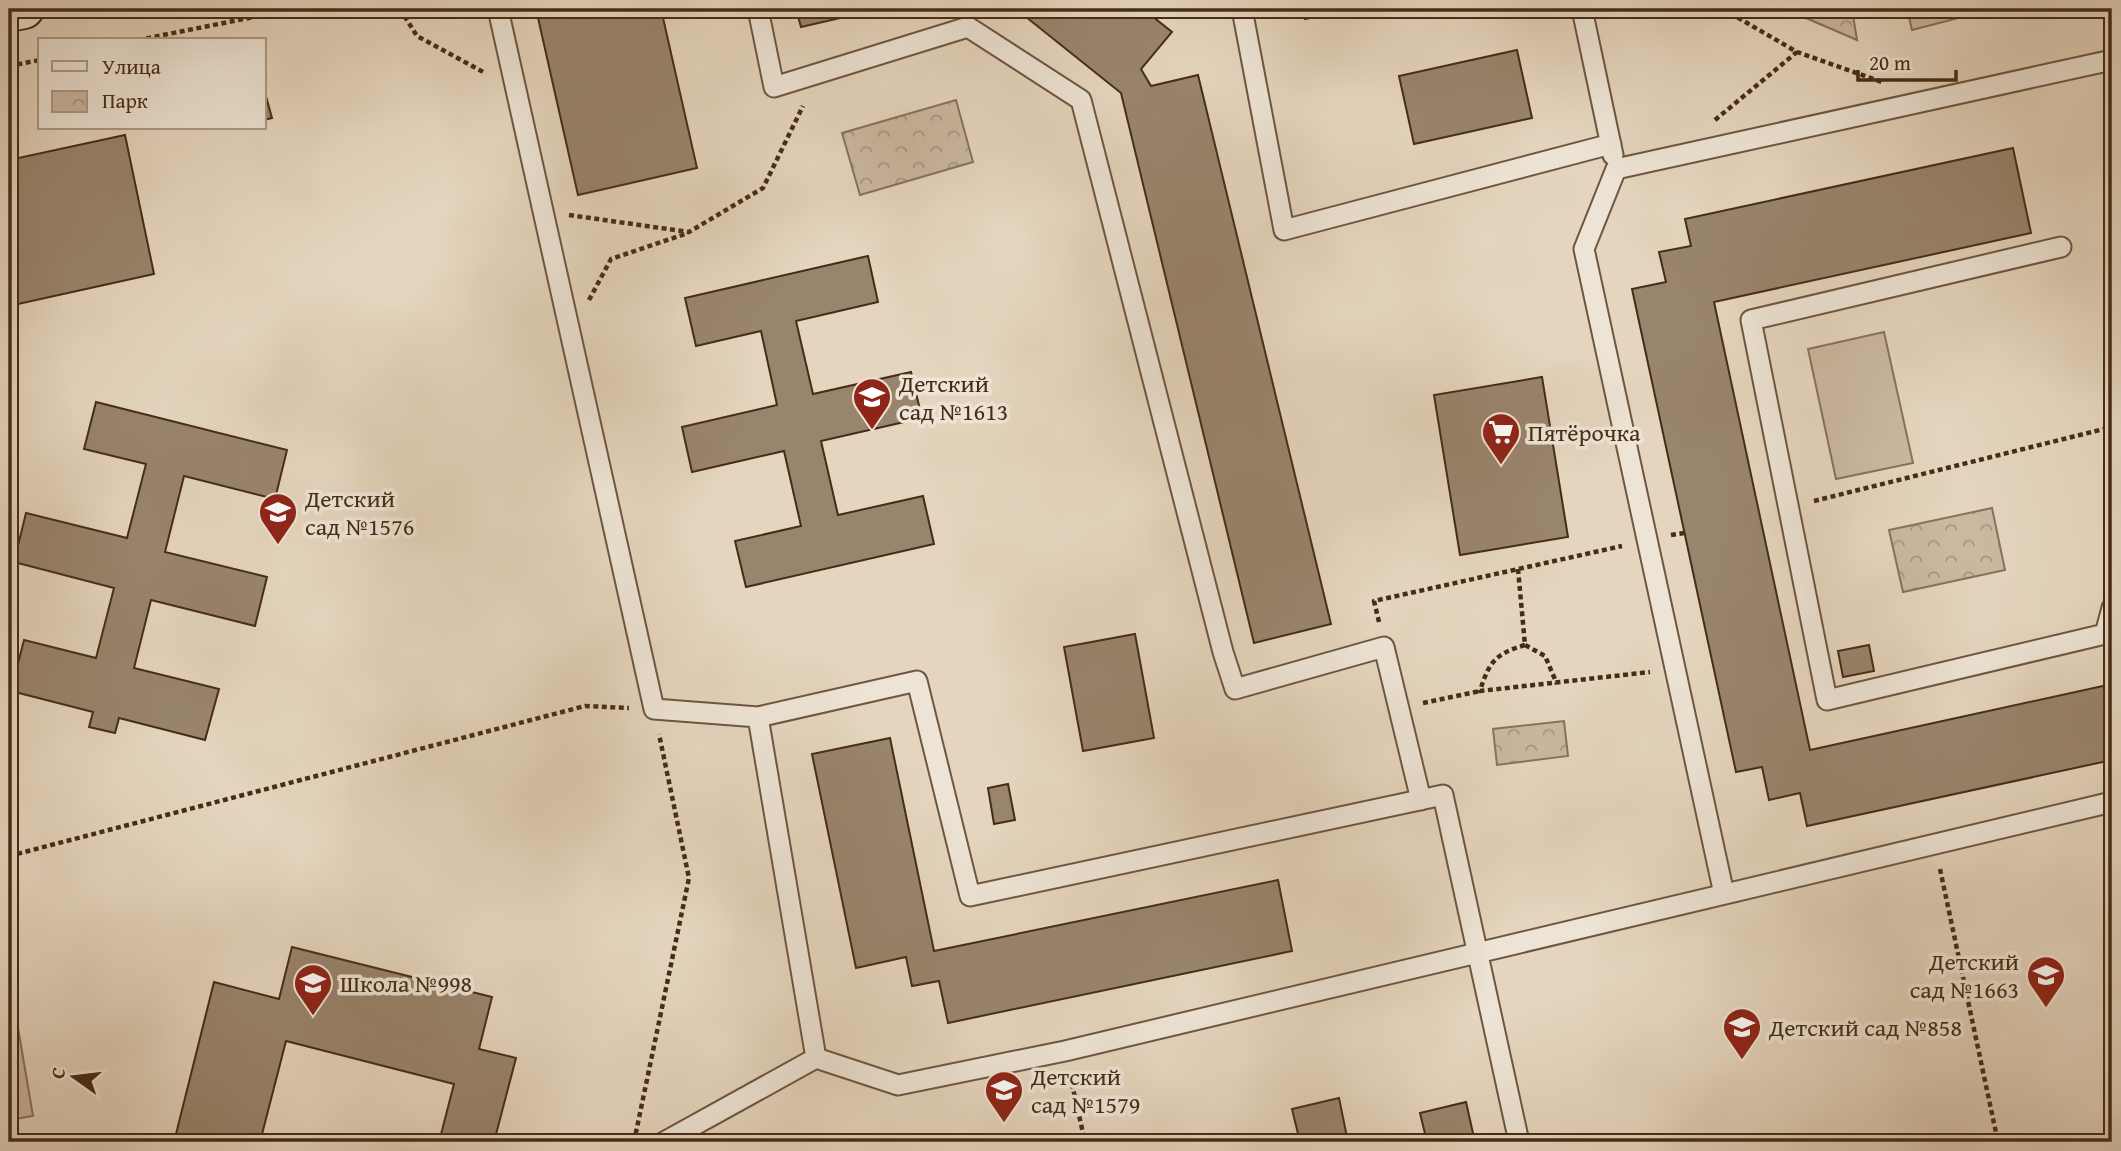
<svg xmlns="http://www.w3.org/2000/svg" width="2121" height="1151" viewBox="0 0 2121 1151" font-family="'Gentium Book Plus',serif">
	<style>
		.grass { fill: #cab8a1; stroke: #88725c; stroke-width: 2 }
		.park { fill: url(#park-crowns); stroke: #88725c; stroke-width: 2 }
		.building { fill: #99846d; stroke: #462c16; stroke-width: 2 }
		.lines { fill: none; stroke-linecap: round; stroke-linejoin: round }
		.lane-casing { stroke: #6e5640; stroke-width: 23 }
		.secondary-casing { stroke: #462c16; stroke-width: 42 }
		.path { stroke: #462c16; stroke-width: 4.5; stroke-dasharray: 5 3.5; stroke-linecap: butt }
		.lane { stroke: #eee4d5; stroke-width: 19 }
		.secondary { stroke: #eee4d5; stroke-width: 38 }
		.labels { text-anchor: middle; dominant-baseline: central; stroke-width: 7; stroke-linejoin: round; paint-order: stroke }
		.poi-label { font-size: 24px; fill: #462c16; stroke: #eee4d5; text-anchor: start }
	</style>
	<defs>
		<pattern id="park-crowns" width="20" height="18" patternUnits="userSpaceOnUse" patternTransform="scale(1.75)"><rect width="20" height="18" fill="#cab8a1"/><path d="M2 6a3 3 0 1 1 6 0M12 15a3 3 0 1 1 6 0" fill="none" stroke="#a69682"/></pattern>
	</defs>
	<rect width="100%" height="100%" fill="#e5d5be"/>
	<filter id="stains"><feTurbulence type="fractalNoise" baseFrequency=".00286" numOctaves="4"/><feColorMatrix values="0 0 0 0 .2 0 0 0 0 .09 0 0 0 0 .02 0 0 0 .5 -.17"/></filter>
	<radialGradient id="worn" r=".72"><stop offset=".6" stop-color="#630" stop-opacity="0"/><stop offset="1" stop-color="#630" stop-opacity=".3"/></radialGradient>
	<path class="grass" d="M 1907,9 L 1965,9 L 1966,16 L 1912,30 Z
		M 1884,332 L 1913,463 L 1836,479 L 1808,349 Z
		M 9,975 L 33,1116 L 9,1120 Z"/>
	<path class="park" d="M 1785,9 L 1852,9 L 1857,40 Z
		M 956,100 L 973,162 L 860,195 L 842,133 Z
		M 1992,508 L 2005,570 L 1903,592 L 1889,530 Z
		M 1564,721 L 1568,756 L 1497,765 L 1493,729 Z"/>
	<path class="building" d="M 536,9 L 661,9 L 697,168 L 578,195 Z
		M 796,9 L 879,9 L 801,27 Z
		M 1016,9 L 1143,9 L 1172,32 L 1141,69 L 1151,86 L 1198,75 L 1331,624 L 1254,643 L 1121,93 Z
		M 1303,9 L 1354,9 L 1305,19 Z
		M 1517,50 L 1532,118 L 1414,144 L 1399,76 Z
		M 264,89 L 272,118 L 264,120 Z
		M 125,135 L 154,274 L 9,306 L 9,160 Z
		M 2013,148 L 2031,233 L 1714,302 L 1810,750 L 2112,684 L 2112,760 L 1807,826 L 1800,793 L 1769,800 L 1762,767 L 1736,772 L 1632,289 L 1666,282 L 1659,252 L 1691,246 L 1685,219 Z
		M 868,256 L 878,302 L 796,321 L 813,394 L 911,372 L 922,418 L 821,441 L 838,515 L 923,496 L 934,544 L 746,587 L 735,541 L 801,526 L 784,451 L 692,472 L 682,427 L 777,405 L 761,331 L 696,346 L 685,298 Z
		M 1542,377 L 1568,537 L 1460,555 L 1434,395 Z
		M 96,402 L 287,450 L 275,499 L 184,476 L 165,552 L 267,577 L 255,626 L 151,600 L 134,668 L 219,689 L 205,740 L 119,718 L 115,733 L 89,727 L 93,712 L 11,691 L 24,640 L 96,658 L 114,588 L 14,562 L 26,513 L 127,538 L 146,464 L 84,449 Z
		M 1135,634 L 1154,738 L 1083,751 L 1064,647 Z
		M 1869,645 L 1874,671 L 1843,677 L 1838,651 Z
		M 890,738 L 934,951 L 1278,880 L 1292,951 L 948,1023 L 939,981 L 912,986 L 906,957 L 856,968 L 812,754 Z
		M 1008,784 L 1015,820 L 994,824 L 988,788 Z
		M 292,947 L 492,997 L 479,1049 L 516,1058 L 494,1142 L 439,1142 L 454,1084 L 286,1041 L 260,1142 L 174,1142 L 214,982 L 279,999 Z
		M 1339,1098 L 1348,1142 L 1300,1142 L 1292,1109 Z
		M 1466,1102 L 1475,1142 L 1427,1142 L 1420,1113 Z"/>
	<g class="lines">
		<defs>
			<path id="lane" d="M 498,9 L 654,709 L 758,717 L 917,681 L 970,896 L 1443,795 L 1519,1142
				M 758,9 L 774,87 L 968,27 L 1081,100 L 1223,652 L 1235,689 L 1384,647 L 1421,800
				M 1242,9 L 1284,230 L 1611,144
				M 1582,9 L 1613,155
				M 2061,247 L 1751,320 L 1827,700 L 2105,634 L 2112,608
				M 758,717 L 816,1058 L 898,1085 L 1065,1051 L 2112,802
				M 1724,894 L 1584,249 L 1616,169 L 2112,60
				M 664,1142 L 816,1058"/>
			<path id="secondary" d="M 9,12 L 24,9"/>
		</defs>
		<use href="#lane" class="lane-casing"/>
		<use href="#secondary" class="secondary-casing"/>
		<path class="path" d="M 400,9 L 417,36 L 485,73
			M 1723,9 L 1797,52 L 1882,82
			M 138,40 L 294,9
			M 9,66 L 40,60
			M 1715,120 L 1797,52
			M 569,215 L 689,232 L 763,188 L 803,106
			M 589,300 L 611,259 L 688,233
			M 1814,501 L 2112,427
			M 1671,535 L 1684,533
			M 1518,569 L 1525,645 L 1545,656 L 1557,684
			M 1379,622 L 1374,601 L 1622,546
			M 1525,645 C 1495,654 1489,662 1480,691 L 1650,672
			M 1423,703 L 1480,691
			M 9,856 L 585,706 L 629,708
			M 1940,869 L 1998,1142
			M 1070,1075 L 1085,1142
			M 634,1142 L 689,878 L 659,734"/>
		<use href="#lane" class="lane"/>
		<use href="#secondary" class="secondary"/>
	</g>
	<defs>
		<symbol id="school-pin" viewBox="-11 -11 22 30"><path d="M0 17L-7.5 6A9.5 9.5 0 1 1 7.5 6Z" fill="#8f2418" stroke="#eee4d5"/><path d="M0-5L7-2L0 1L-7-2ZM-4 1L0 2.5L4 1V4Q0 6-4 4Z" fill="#fff"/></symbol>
		<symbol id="supermarket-pin" viewBox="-11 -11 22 30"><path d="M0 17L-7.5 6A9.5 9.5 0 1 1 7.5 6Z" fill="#8f2418" stroke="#eee4d5"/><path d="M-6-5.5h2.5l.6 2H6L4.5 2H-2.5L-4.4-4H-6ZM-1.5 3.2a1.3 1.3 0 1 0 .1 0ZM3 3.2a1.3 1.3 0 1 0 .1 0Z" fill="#fff"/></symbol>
	</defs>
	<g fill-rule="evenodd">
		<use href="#school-pin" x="850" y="375" width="44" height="60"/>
		<use href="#supermarket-pin" x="1479" y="410" width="44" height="60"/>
		<use href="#school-pin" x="256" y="490" width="44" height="60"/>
		<use href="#school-pin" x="2024" y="953" width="44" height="60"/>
		<use href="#school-pin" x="291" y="961" width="44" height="60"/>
		<use href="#school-pin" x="1720" y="1005" width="44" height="60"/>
		<use href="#school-pin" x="982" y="1068" width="44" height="60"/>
	</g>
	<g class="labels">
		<g class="poi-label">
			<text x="899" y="383">Детский<tspan x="899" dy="28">сад №1613</tspan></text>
			<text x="1528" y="432">Пятёрочка</text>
			<text x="305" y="498">Детский<tspan x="305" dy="28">сад №1576</tspan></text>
			<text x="2019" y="961" text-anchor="end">Детский<tspan x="2019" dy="28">сад №1663</tspan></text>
			<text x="340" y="983">Школа №998</text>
			<text x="1769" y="1027">Детский сад №858</text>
			<text x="1031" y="1076">Детский<tspan x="1031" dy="28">сад №1579</tspan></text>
		</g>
	</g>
	<rect width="2121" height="1151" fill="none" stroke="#e5d5be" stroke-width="35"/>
	<rect x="10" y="10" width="2100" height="1130" fill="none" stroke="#462c16" stroke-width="3.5"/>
	<rect x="18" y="18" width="2086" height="1116" fill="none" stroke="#462c16" stroke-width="2"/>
	<rect x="38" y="38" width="228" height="91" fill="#eee4d5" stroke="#ab9a89" stroke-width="2"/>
	<rect x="52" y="61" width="35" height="10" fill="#eee4d5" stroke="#ab9a89" stroke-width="2"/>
	<text x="102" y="74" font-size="21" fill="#462c16">Улица</text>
	<rect x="52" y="91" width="35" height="21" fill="url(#park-crowns)" stroke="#ab9a89" stroke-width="2"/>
	<text x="102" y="108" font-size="21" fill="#462c16">Парк</text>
	<g transform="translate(74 1077) rotate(284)" stroke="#eee4d5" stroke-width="5" paint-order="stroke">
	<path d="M0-5L12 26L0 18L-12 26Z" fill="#462c16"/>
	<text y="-10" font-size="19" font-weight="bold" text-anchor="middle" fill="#462c16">С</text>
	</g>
	<path d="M1858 70v10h98v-10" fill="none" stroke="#462c16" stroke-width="3.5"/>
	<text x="1869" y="70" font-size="21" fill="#462c16" stroke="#eee4d5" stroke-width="5" paint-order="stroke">20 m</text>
	<rect width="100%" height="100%" filter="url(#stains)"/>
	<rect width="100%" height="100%" fill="url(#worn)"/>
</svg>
